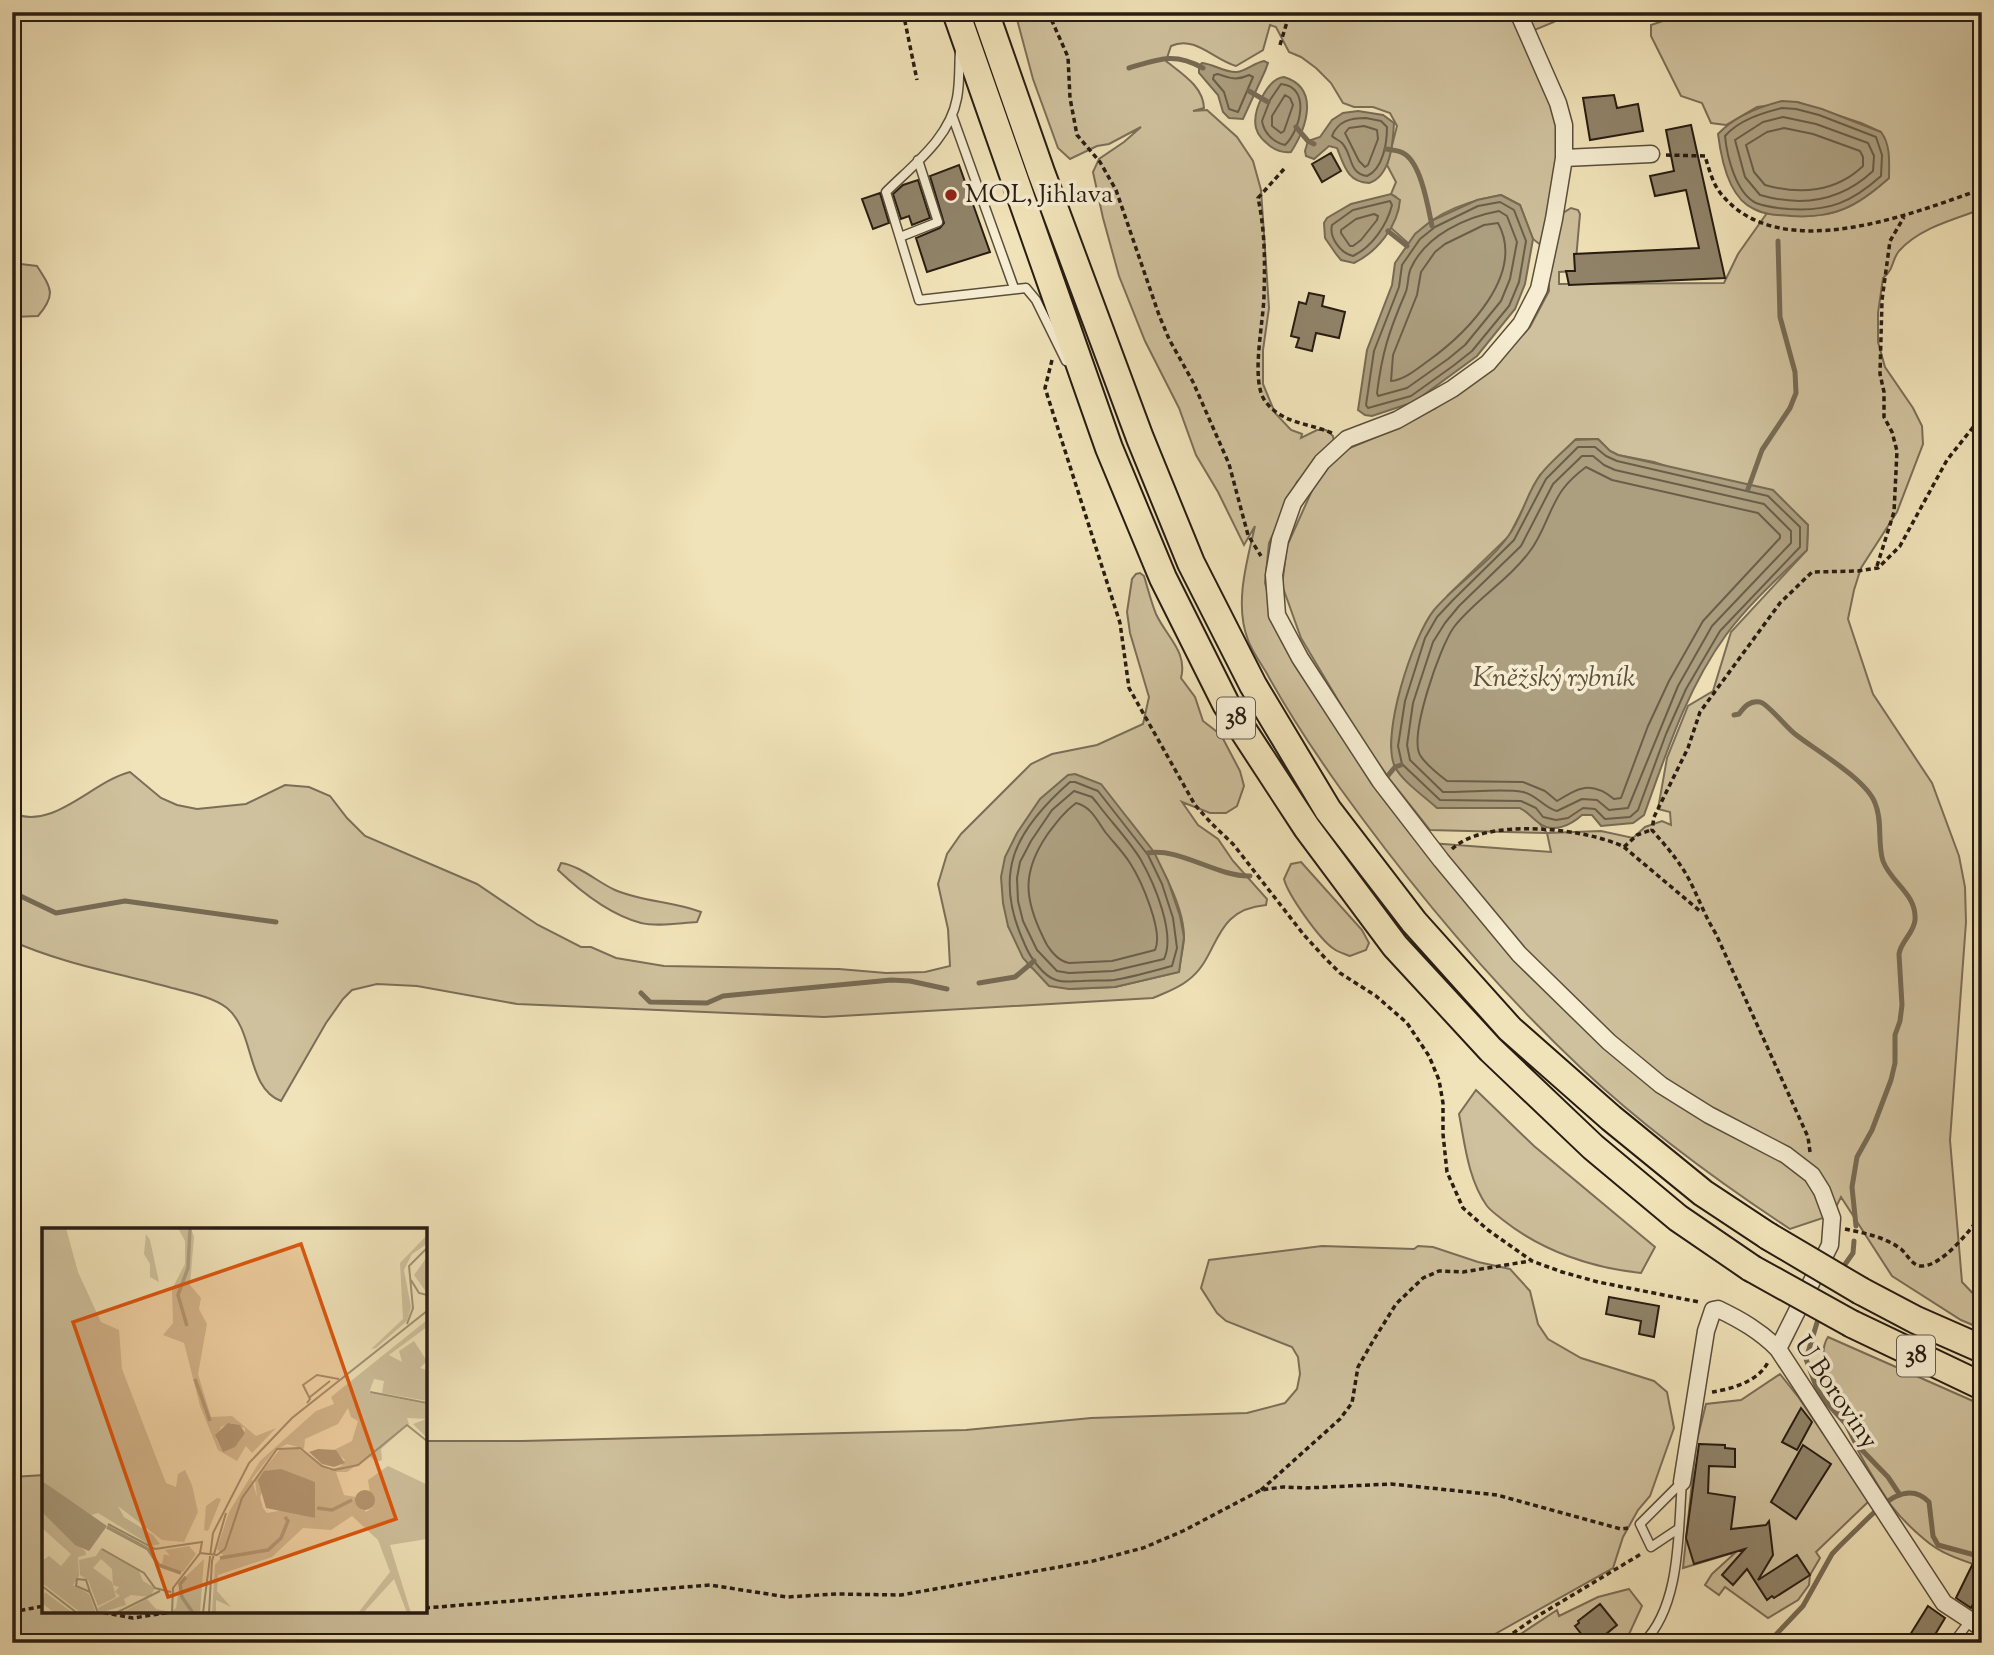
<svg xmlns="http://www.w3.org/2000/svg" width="1994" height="1655" viewBox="0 0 1994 1655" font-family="'Sorts Mill Goudy',serif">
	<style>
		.green { fill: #cfc19d; stroke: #7b6e58; stroke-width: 2; fill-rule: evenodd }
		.water { fill: #ac9f80; stroke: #776b54; stroke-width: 2 }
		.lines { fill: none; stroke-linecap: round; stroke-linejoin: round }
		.shore { stroke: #6a5e49; stroke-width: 2 }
		.stream { stroke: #776b54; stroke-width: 5 }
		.building { fill: #908369; stroke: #271c12; stroke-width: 2 }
		.service-casing { stroke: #5a4e3c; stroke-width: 11 }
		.minor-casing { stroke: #5a4e3c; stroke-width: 19 }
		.trunk-casing { stroke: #271c12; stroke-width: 30 }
		.path { stroke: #271c12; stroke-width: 3.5; stroke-dasharray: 5 3.5; stroke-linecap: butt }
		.service { stroke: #f6edd2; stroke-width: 8 }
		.minor { stroke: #f6edd2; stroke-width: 16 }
		.trunk { stroke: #f1e3b9; stroke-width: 26 }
		.trunk-bridge-casing { stroke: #271c12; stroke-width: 30; stroke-linecap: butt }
		.trunk-bridge { stroke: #f1e3b9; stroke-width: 26 }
		.poi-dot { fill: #8f2418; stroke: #f6edd2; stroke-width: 2.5 }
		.labels { text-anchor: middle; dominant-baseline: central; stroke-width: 7; stroke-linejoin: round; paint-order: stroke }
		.shield { fill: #f6edd2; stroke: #655b4c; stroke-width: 2 }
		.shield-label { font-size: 24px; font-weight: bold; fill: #271c12 }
		.poi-label { font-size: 26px; fill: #271c12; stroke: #f6edd2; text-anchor: start }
		.street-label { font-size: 26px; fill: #271c12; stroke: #f6edd2 }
		.water-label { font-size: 28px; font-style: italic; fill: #5c503e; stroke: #f6edd2 }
		.inset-river { fill: none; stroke: #ac9f80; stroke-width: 3.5 }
		.inset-road { fill: none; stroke: #a09376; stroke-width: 2 }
		.view { fill: #de560c; fill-opacity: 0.15; stroke: #de560c; stroke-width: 3.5 }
		.inset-edge { fill: none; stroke: #271c12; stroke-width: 3.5 }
	</style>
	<rect width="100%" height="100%" fill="#f1e3b9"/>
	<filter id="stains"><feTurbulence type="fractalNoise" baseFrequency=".00286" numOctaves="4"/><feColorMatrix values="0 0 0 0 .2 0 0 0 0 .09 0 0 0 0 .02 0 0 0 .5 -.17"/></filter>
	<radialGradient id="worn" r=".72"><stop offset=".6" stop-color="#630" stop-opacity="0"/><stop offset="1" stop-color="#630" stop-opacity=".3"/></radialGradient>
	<path class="green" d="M 1015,12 L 1566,12 L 1554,22 L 1527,33 L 1564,125 L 1547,250 L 1533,239 L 1520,205 L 1501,195 C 1468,201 1428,214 1409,244 L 1391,228 L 1399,206 L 1396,197 L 1391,194 L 1396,182 L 1387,165 L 1397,126 L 1390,113 L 1373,107 L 1354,107 L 1343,103 L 1331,83 L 1316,68 L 1301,57 L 1289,52 L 1276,27 L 1270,25 L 1263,50 L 1236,66 C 1214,60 1195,35 1171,46 L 1166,61 C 1182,74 1203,86 1204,108 L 1193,111 L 1207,110 L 1237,137 L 1253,161 L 1261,190 L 1269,308 L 1263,350 L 1263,384 L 1275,413 L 1291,430 L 1302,434 L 1301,438 L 1317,430 L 1326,430 L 1333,436 L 1334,442 L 1297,482 L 1269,543 L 1265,583 L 1281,640 L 1377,791 L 1417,842 L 1551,852 L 1547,833 L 1430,830 L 1388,777 L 1360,737 L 1301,638 L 1282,585 L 1287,546 L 1315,484 L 1340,452 L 1400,427 L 1436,408 L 1498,361 L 1530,327 L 1549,291 L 1549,274 L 1563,213 L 1571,208 L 1578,210 L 1580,214 L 1575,271 L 1559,272 L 1559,284 L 1724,283 L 1738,254 L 1767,213 C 1826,218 1842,219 1889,178 L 1881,132 L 1861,123 L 1797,102 L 1757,107 L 1726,125 L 1711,123 L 1702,103 L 1681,96 L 1651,36 L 1651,25 L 1666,20 L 1670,12 L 1982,12 L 1982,209 C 1955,219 1919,228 1899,251 C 1891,261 1895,268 1883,278 L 1878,313 L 1878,342 L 1885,367 L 1913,408 L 1922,426 L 1923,444 L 1897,512 L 1861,568 L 1854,590 L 1848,619 L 1873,694 L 1932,783 L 1959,856 L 1965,887 L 1966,922 L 1950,1140 L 1962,1282 L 1982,1303 L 1982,1329 L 1961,1320 L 1892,1276 L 1841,1197 L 1832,1215 L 1790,1229 C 1717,1181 1645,1128 1581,1068 C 1491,983 1412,888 1340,788 C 1313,750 1288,712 1266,672 C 1260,662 1252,651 1248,640 C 1234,604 1247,561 1255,526 L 1244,545 L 1218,492 L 1196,455 L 1179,408 L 1145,341 L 1119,276 L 1103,218 L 1093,172 L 1099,159 L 1124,142 L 1141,127 L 1109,144 L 1097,146 L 1070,159 L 1058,148 L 1033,79 ZM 1576,439 L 1598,439 L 1610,451 L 1618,455 L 1654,462 L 1790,508 L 1808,525 L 1807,550 L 1731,632 L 1713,691 L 1688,706 L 1667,758 L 1658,809 L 1670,812 L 1671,825 L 1662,821 L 1645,827 L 1633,838 L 1601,831 L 1547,833 L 1532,814 L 1520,808 L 1396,767 L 1391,746 L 1393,726 L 1406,672 L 1448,595 L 1509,536 L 1540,475 Z
		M 12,263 L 37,266 C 52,289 56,295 38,316 L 12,317 Z
		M 1140,573 L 1144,576 C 1148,589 1151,602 1156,614 C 1166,636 1188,652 1181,678 L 1195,697 L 1203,721 L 1221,735 L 1240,771 L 1244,786 L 1237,806 L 1226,813 L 1210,813 L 1182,802 L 1198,825 L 1218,839 L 1233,861 L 1267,899 L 1266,905 C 1210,910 1221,957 1187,981 C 1177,989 1164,993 1153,998 L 824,1017 L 517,1004 L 417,986 L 377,984 L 352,990 L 343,999 L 326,1023 L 281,1101 C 246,1088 255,1031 227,1008 C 213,997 188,992 172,988 C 118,973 63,964 12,941 L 12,813 C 54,831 91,782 130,772 L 161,798 L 177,805 L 197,809 L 246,804 L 285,785 L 309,787 L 330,796 L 347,818 L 365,836 L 477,884 L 538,925 L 581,947 L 591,947 L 616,958 L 664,966 L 839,969 L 886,973 L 925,972 L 950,966 L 948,929 L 938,884 L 947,854 L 961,834 L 1031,764 L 1052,754 L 1097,745 L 1143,724 L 1149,697 L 1130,633 L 1127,612 L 1132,579 L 1136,574 ZM 1128,819 C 1151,846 1185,902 1184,939 C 1183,950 1180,961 1179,972 L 1115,987 L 1069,989 L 1029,966 L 1008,926 Z
		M 1301,862 L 1362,930 L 1369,943 L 1366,950 L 1350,956 C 1345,954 1338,952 1334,949 C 1320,940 1288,895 1284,879 L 1291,864 Z
		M 561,863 C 581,866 597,882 615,890 C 642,902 673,901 701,912 L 697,922 C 679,923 658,927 641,923 C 611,915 580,891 558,870 Z
		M 1476,1090 L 1534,1146 L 1655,1247 L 1641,1273 C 1592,1268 1542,1251 1503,1220 C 1498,1216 1491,1211 1487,1206 C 1468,1179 1465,1145 1459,1114 Z
		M 1322,1246 L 1414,1249 L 1418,1246 L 1433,1247 L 1478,1262 L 1510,1269 L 1530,1291 L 1538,1324 L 1548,1339 L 1581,1358 L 1654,1381 L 1667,1392 L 1674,1428 L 1650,1496 L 1638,1510 L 1623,1537 L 1613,1568 L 1488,1638 L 1485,1643 L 12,1643 L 12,1477 L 44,1475 L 44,1611 L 425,1611 L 425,1441 L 522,1441 L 966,1430 L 1091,1418 L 1247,1413 L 1285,1403 L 1297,1389 L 1300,1374 L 1298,1357 L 1292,1347 L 1226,1321 L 1217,1313 L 1201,1288 L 1209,1260 Z
		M 1828,1337 L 1982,1405 L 1982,1567 C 1961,1560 1941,1554 1924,1539 C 1912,1529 1899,1516 1890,1504 C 1870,1474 1806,1369 1828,1337 Z
		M 1780,1374 L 1799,1398 L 1869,1501 L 1816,1552 L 1820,1558 L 1810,1575 L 1809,1585 L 1798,1600 L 1768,1618 L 1725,1587 L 1719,1595 L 1705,1585 L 1712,1574 L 1736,1552 L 1683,1568 L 1696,1444 L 1706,1404 L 1741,1400 Z
		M 1629,1589 L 1642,1606 L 1625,1643 L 1507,1643 L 1557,1610 L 1559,1616 L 1598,1597 Z"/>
	<path class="water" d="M 1264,61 L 1268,63 L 1265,71 L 1243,119 L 1229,118 L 1223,112 L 1218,95 L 1199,73 L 1199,66 L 1202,63 C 1214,64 1225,73 1237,72 C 1246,71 1254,63 1264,61 Z
		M 1284,77 C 1320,88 1307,127 1291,152 C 1283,153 1277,151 1270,146 C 1264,141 1258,136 1256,128 C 1252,111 1267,79 1284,77 Z
		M 1782,101 L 1797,102 L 1822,109 L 1881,132 C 1891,145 1889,163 1889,178 C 1858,206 1834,219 1791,216 C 1779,215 1765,215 1754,209 C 1728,198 1721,158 1718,134 C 1735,116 1758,107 1782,101 Z
		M 1358,111 L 1383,115 L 1394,123 C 1393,142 1391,176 1369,183 C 1347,182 1344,165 1337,148 L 1329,146 L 1314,159 L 1306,156 L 1305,151 L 1308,141 L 1320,137 L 1332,120 L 1343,113 Z
		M 1391,194 L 1400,200 C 1398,226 1377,252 1354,263 L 1341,260 L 1336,254 L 1325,238 L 1324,223 L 1327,218 L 1351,204 Z
		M 1501,195 L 1520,205 L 1533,239 L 1525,284 L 1515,309 L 1477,356 L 1414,402 L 1372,416 L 1365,415 L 1358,410 L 1367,350 L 1392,285 L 1395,263 L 1415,234 L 1431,221 L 1477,200 Z
		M 1598,439 L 1610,451 L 1618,455 L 1773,490 L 1808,525 L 1807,550 C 1780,576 1748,605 1726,635 C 1687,688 1666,754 1644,815 L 1633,823 L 1601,826 L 1592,815 L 1582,815 C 1571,825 1553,834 1539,823 C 1531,817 1529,813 1520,808 L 1437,808 C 1425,797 1402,781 1395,767 C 1380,736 1413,636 1434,610 C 1457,583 1489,564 1509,535 C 1523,516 1527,491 1541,474 C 1551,461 1564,451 1575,440 Z
		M 1075,774 L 1101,784 L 1154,852 L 1168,881 L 1180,916 L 1184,937 L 1179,972 L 1115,987 L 1069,989 L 1049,986 L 1023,958 L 1008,926 L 1003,903 L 1001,877 L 1005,857 L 1017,833 L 1040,799 L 1068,775 Z"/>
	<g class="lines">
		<path class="shore" d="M 1218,74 C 1229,78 1237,81 1249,75 L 1253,77 L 1238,112 L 1229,109 L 1224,92 L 1213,79 L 1214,75 Z
			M 1281,84 C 1312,87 1300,131 1285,145 C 1273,142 1264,133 1262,121 L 1270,100 Z
			M 1285,95 L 1290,98 L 1293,105 L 1284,131 L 1281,133 L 1272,126 L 1272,116 Z
			M 1782,108 L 1796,109 L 1819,115 L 1876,137 L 1882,155 L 1881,176 C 1852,202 1829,212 1788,209 C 1778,208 1766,207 1756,203 C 1736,193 1727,157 1725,136 C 1739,120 1762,113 1782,108 Z
			M 1783,117 L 1816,124 L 1868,143 L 1874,156 L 1873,171 C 1841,201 1802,207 1760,195 L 1745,177 L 1735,140 L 1763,122 Z
			M 1366,118 L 1381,121 L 1387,127 C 1387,143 1383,169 1367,176 C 1348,173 1353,155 1342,143 C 1339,140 1335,139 1332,136 C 1338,121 1350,118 1366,118 Z
			M 1364,126 L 1377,130 L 1378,139 L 1368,165 L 1365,167 L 1359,161 L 1345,133 L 1349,128 Z
			M 1784,128 L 1813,134 L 1860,151 L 1863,157 L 1863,166 C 1836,192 1800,195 1765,185 L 1754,172 L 1746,145 L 1767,132 Z
			M 1390,201 L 1392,205 C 1387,225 1372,247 1353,256 C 1340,253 1329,237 1332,225 L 1353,210 Z
			M 1500,202 L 1514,210 L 1526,241 L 1519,282 L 1509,306 L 1472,351 L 1453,366 L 1411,396 L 1368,408 L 1366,405 L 1374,351 L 1399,287 L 1402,265 L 1420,239 L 1435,227 L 1478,206 Z
			M 1499,211 L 1507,216 L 1517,242 L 1510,279 L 1501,301 L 1465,345 L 1448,359 L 1407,388 L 1378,396 L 1377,393 C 1382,353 1389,331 1405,294 C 1409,286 1407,276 1411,268 C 1426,235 1466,217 1499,211 Z
			M 1374,214 L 1378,216 L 1377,220 L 1361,240 L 1353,246 L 1350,246 L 1341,233 L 1341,230 L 1356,219 Z
			M 1498,223 C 1526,274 1467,333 1428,361 C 1417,369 1404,380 1391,381 L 1393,355 L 1417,295 L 1421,272 L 1435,252 L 1445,244 L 1484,225 Z
			M 1578,447 L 1595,447 L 1606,456 L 1617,461 L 1768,496 L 1800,527 L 1800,547 L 1720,631 L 1686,689 L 1666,734 L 1638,810 L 1630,817 L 1605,819 L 1595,809 L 1583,808 L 1568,818 L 1556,820 L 1543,817 L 1536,808 L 1521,801 L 1440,800 L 1402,764 L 1398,746 L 1405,701 L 1425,638 L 1437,617 L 1453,600 L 1514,540 L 1546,479 Z
			M 1582,456 L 1593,456 L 1604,465 L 1615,470 L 1764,504 L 1791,531 L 1791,543 L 1712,626 L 1678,686 L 1628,808 L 1609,810 L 1597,800 L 1582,799 L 1557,811 C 1544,808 1537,795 1523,792 C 1500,788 1467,793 1443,792 L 1410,760 L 1407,745 L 1413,703 L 1433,642 L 1445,623 L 1459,606 L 1521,546 L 1553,484 Z
			M 1586,467 L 1612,480 L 1758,513 L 1780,535 L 1780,538 L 1703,621 L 1669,681 L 1648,726 L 1621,798 L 1614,799 C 1591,780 1578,788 1557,801 L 1545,791 L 1523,782 L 1447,781 C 1438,774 1426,765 1420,755 C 1409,735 1440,646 1454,627 C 1476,599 1509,580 1530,551 C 1544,533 1550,506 1563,489 C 1569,481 1578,473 1586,467 Z
			M 1075,782 L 1098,791 L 1148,855 L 1162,884 L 1173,918 L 1177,948 L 1172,966 C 1153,971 1133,977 1114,980 C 1104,981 1093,980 1082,981 C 1073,981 1065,983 1056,980 C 1043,976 1030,957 1025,945 C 992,874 1014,831 1070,782 Z
			M 1074,791 L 1092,797 L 1097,803 C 1111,822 1129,840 1141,860 C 1154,883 1176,934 1164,959 L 1113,971 L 1069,973 L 1057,971 L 1037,950 L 1023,921 L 1018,901 L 1017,878 L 1020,862 L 1031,841 L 1052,810 Z
			M 1076,803 C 1092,807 1097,821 1106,833 C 1114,843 1123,852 1130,863 C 1141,880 1164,932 1155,950 L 1112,961 L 1069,963 C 1057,961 1047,947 1043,937 C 1024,898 1022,872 1047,835 C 1056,823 1064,812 1076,803 Z"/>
		<path class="stream" d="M 1129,68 C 1159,59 1174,52 1203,68
			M 1249,91 L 1268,102
			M 1296,127 L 1308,141 L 1314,144
			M 1386,149 C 1391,150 1398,150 1403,153 C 1421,162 1428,207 1432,226
			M 1388,231 L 1407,246
			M 1748,489 L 1762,450 L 1790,408 L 1796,393 L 1795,372 L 1780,317 L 1778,241
			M 1734,715 L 1739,714 C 1744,707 1750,700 1760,702 C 1767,703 1787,728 1795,734 C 1815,750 1866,779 1875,803 C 1883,821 1877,843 1883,861 C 1891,883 1917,894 1915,920 C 1914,933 1901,941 1899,954 L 1902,1005 L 1900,1021 L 1895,1035 L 1895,1063 L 1891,1080 L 1872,1130 L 1857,1157 L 1852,1187 L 1856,1226
			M 1386,778 L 1395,767 L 1401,765
			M 1148,853 C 1178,847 1218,877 1250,876
			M 12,892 L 56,913 L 125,901 L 276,922
			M 979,983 L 1015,977 L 1034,961
			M 641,993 L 650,1002 L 707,1003 L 723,996 L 891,980 L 910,981 L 947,989
			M 1841,1270 L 1853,1253 L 1854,1241
			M 1819,1316 L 1806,1359 L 1817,1389 L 1825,1401 L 1846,1424 L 1858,1446 L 1888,1477 L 1900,1495
			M 1768,1643 L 1803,1606 L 1832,1554 C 1841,1544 1850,1536 1860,1526 C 1877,1510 1905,1477 1929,1502 L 1933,1536 L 1938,1545 L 1982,1557"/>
	</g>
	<path class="building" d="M 1614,95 L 1617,108 L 1638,104 L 1643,131 L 1590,140 L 1583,98 Z
		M 1691,125 L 1725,278 L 1569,285 L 1566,271 L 1575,271 L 1574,254 L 1699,248 L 1686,190 L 1655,196 L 1650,176 L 1674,171 L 1666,130 Z
		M 1331,153 L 1341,171 L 1322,182 L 1312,164 Z
		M 959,165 L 990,252 L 927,272 L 916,238 L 940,228 L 944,223 L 930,176 Z
		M 918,180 L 930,218 L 912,225 L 909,216 L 901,219 L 893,194 L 903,185 Z
		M 880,193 L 889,223 L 873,229 L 862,199 Z
		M 1309,293 L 1324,296 L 1322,306 L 1345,312 L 1339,338 L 1316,333 L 1312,351 L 1296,347 L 1299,338 L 1291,336 L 1299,302 L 1306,304 Z
		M 1609,1297 L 1659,1306 L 1654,1337 L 1639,1334 L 1641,1321 L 1606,1314 Z
		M 1801,1408 L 1812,1422 L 1797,1450 L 1782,1442 Z
		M 1699,1444 L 1725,1445 L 1725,1448 L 1735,1449 L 1735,1467 L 1709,1466 L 1708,1493 L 1735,1497 L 1731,1529 L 1766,1525 L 1769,1521 L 1773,1555 L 1758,1580 L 1797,1555 L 1810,1575 L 1774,1598 L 1772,1596 L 1767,1600 L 1747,1569 L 1733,1585 L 1722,1575 L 1745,1549 L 1694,1564 L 1686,1538 Z
		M 1803,1445 L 1831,1464 L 1796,1519 L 1771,1502 Z
		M 1982,1545 L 1982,1587 L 1971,1608 L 1956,1598 Z
		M 1600,1604 L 1617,1625 L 1595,1643 L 1591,1637 L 1586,1640 L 1575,1626 L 1579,1623 L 1578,1621 Z
		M 1928,1606 L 1945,1618 L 1930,1643 L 1905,1643 Z"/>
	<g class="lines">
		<defs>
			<path id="service" d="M 960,50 C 959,65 960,83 957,98 C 950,138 913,165 886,192 L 919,300 L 1026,288 L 1036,300 L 1066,361
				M 952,115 L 1014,288
				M 900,237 L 938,222 L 918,160
				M 1678,1529 L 1651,1547 L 1640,1524 L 1682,1482
				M 1643,1643 C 1681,1606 1678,1532 1682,1482
				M 1953,1643 L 1969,1622"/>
			<path id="minor" d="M 1518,12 L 1558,103 L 1564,125 L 1564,158 L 1554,219 L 1539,289 L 1521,324 L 1488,363 L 1452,389 L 1397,420 L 1347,439 L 1322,462 L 1293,503 L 1280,540 L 1274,575 L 1277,615 L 1300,658 L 1380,781 L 1441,860 L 1519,954 L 1609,1042 L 1661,1085 L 1709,1115 L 1786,1155 L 1812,1175 L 1822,1191 L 1832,1218 L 1830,1245 L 1778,1349
				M 1564,158 L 1651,154
				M 1682,1482 L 1706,1331 L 1713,1310 L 1718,1309 C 1741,1320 1760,1331 1778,1349 L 1944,1603 L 1982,1628"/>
			<path id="trunk" d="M 956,12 L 1109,448 L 1163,578 L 1226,704 L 1307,828 L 1395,946 L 1491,1050 L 1593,1147 L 1678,1218 L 1751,1268
				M 985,12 L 1041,172 L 1140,438 L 1191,563 L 1253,685 L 1328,810 L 1414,922 L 1510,1029 L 1611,1118 L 1703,1193 L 1768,1236
				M 1861,1291 L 1916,1320 L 1982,1349
				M 1852,1324 L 1982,1386"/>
		</defs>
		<use href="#service" class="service-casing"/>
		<use href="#minor" class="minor-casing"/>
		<use href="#trunk" class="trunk-casing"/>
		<path class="path" d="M 903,12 L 917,80
			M 1048,12 L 1068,57 L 1070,98 L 1077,135 L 1100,162 L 1116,190 L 1159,315 L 1169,339 L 1193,382 L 1229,464 L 1248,535 L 1261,556
			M 1280,45 L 1290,12
			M 1666,155 L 1705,156 C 1709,169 1713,185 1722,195 C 1781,266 1911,214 1982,189
			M 1284,169 L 1258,198 C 1265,230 1265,262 1264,294 C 1264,321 1250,380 1265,401 C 1282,424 1309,423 1332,433
			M 1052,360 L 1045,388 L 1120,623 L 1129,688 L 1195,805 L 1212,824 L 1233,844 L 1304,935 L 1325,958 L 1340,973 L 1376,996 L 1407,1023 L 1429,1056 L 1439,1080 L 1443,1103 L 1443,1134 L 1447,1172 L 1463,1208 L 1488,1230 L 1532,1261 L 1562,1272 L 1598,1282 L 1699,1302
			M 1877,566 L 1894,512 L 1897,451 L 1892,432 L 1884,417 L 1884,392 L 1880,374 L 1882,300 L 1890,241 L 1904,217
			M 1624,847 L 1637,835 L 1651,830
			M 1452,849 C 1485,817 1586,828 1624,847 L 1701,912
			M 1810,1152 L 1808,1137 L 1716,934 C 1704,915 1697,893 1686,874 C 1676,857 1664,844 1652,830 L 1654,817 L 1688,748 L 1700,712 L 1780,603 L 1812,572 L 1858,571 L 1878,568 L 1900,546 L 1947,460 L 1982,416
			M 1845,1229 C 1864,1233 1885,1237 1901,1249 C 1908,1255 1911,1265 1921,1266 C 1942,1267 1971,1229 1982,1214
			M 1712,1392 C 1732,1389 1759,1381 1768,1362
			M 1261,1490 L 1340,1419 L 1352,1403 L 1358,1367 L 1373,1341 L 1396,1304 L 1423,1278 L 1439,1271 L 1463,1272 L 1530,1261
			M 425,1608 L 710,1585 L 787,1597 L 837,1594 L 901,1595 L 1093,1561 L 1143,1548 L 1183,1531 L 1261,1490 L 1283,1487 L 1306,1488 L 1391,1484 L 1497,1495 L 1621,1529 L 1628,1528
			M 95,1611 L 133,1618 L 178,1611
			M 344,1611 L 373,1611
			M 12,1612 L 44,1606
			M 1499,1643 L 1536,1617 L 1641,1554"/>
		<use href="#service" class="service"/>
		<use href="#minor" class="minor"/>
		<use href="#trunk" class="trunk"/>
		<defs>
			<path id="trunk-bridge" d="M 1768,1236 L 1861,1291
				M 1751,1268 L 1852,1324"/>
		</defs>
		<use href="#trunk-bridge" class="trunk-bridge-casing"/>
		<use href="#trunk-bridge" class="trunk-bridge"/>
	</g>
	<circle class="poi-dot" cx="951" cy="195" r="7"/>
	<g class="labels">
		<g class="shield">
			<rect x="1217" y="697.5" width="38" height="41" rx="5"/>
			<rect x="1897" y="1335.5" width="38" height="41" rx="5"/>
		</g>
		<g class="shield-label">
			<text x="1236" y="718">38</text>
			<text x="1916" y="1356">38</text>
		</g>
		<g class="poi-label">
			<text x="965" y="195">MOL, Jihlava</text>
		</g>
		<g class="street-label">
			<text transform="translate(1835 1393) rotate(56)">U Boroviny</text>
		</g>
		<g class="water-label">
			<text x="1554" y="679">Kněžský rybník</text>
		</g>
	</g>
	<g transform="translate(42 1228)">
		<rect width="385" height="385" fill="#f1e3b9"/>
		<path d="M 0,0 L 24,0 L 36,44 L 59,94 L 77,102 L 80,141 L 124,255 L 134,259 L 136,246 L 143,242 L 150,257 L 156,284 L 142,314 L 120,312 L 76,278 L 82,289 L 111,307 L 118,316 L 110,318 L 56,285 L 49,287 L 31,276 L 0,253 ZM 136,0 L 149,0 L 152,9 L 148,57 L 159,70 L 157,81 L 165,96 L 156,146 L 169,189 L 190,188 L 214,208 L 234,200 L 210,225 L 204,218 L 195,233 L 176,222 L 158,178 L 142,115 L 121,107 L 131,95 L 130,61 L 143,36 L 143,13 ZM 189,195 L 203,200 L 203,205 L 181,224 L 174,210 L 179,199 ZM 104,6 L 108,12 L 117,54 L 108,49 L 108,36 L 102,26 ZM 385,7 L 385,16 L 370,26 L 362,42 L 369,79 L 365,93 L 334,120 L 329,121 L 361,91 L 358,35 ZM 385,29 L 385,65 L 372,47 ZM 385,92 L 385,99 L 347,127 L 360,134 L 357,123 L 372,113 L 385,133 L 378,140 L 385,142 L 385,173 L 340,165 L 342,153 L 332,151 L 327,165 L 385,176 L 385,210 L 371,196 L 384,191 L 365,190 L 367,196 L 339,221 L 340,232 L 335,234 L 327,228 L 305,244 L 294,244 L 302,267 L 314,269 L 324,284 L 330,280 L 326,252 L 346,238 L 384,256 L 385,311 L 348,317 L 369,385 L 365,385 L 352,351 L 321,385 L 316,385 L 348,344 L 336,312 L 310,288 L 289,302 L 261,300 L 230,329 L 176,347 L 175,363 L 189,379 L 174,372 L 174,385 L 170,385 L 173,337 L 181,327 L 175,321 L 187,284 L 218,233 L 274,183 L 292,176 L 289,169 ZM 306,180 L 309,189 L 316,193 L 310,213 L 292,222 L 303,232 L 299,238 L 287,242 L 255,220 L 239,220 L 213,252 L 215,269 L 210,251 L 232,223 L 245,216 L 262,221 L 263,211 L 296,196 ZM 229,242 L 273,254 L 273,290 L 242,282 L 225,285 L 221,280 L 218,269 ZM 175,270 L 179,271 L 166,303 L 162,302 L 164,278 ZM 0,284 L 43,323 L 44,327 L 36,329 L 37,348 L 31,357 L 47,366 L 54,385 L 39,385 L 0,355 L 0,333 L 7,328 L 19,338 L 29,326 L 0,300 ZM 147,318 L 154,326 L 141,344 L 120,336 L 122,326 L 128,328 L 123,322 ZM 59,320 L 97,343 L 101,353 L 113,360 L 108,369 L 89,367 L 82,371 L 84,377 L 57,385 L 56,380 L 78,368 L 73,364 L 77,359 L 71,357 L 70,341 L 59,331 L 51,340 L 70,354 L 74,369 L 56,378 L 46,352 L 38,347 L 37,332 L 54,328 ZM 162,331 L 158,385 L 79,385 L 105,371 L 114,381 L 129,384 L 134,380 L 138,354 ZM 3,364 L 31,385 L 12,385 L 0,375 Z" fill="#cfc19d" fill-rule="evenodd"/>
		<path d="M 186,195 L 198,197 L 203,205 L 193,219 L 181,224 L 173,207 ZM 276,221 L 294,222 L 303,235 L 292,239 L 280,236 L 267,224 ZM 239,241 L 273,254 L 273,290 L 224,280 L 216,252 L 222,243 ZM 0,253 L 65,298 L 47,323 L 33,317 L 0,284 ZM313 272a10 10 0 1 1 20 0a10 10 0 1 1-20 0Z" fill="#ac9f80"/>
		<path class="inset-river" d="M 145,98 L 136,67 L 146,40 L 148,0M 153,151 L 168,193M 275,280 L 290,282 L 310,272M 65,299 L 106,321 L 116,336M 178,330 L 226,322 L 239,310 L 246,293 L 243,289M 114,336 L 139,345M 144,349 L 138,356 L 140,369 L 151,385"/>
		<path class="inset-road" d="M 369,52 L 377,65 L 385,67M 365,96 L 371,80 L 367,38 L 385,20M 328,164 L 385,175M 268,169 L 288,153M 265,175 L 268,171 L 261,157 L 275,147 L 297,151M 66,296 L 113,321 L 160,314 L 158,325 L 131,360 L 130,385M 60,321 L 102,345 L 113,360 L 129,364M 158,325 L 175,327 L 183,321 L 200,270 L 235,221 L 258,220 L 280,238 L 292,242 L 316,237 L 365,197 L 385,213M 0,358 L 35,385M 48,364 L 34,358 L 35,351 L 44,352 L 48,364 L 56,385M 74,385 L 118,363M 161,385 L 171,305 L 207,235 L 250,190 L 385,83M 167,385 L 170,333 L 184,285"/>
		<path class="view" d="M 259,16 L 354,291 L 126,369 L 31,94 Z"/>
		<rect width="385" height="385" class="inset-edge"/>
	</g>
	<rect width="1994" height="1655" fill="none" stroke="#f1e3b9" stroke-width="42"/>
	<rect x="14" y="14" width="1966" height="1627" fill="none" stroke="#271c12" stroke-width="3.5"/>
	<rect x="21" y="21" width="1952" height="1613" fill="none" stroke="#271c12" stroke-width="2"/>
	<rect width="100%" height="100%" filter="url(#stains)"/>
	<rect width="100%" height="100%" fill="url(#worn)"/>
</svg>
